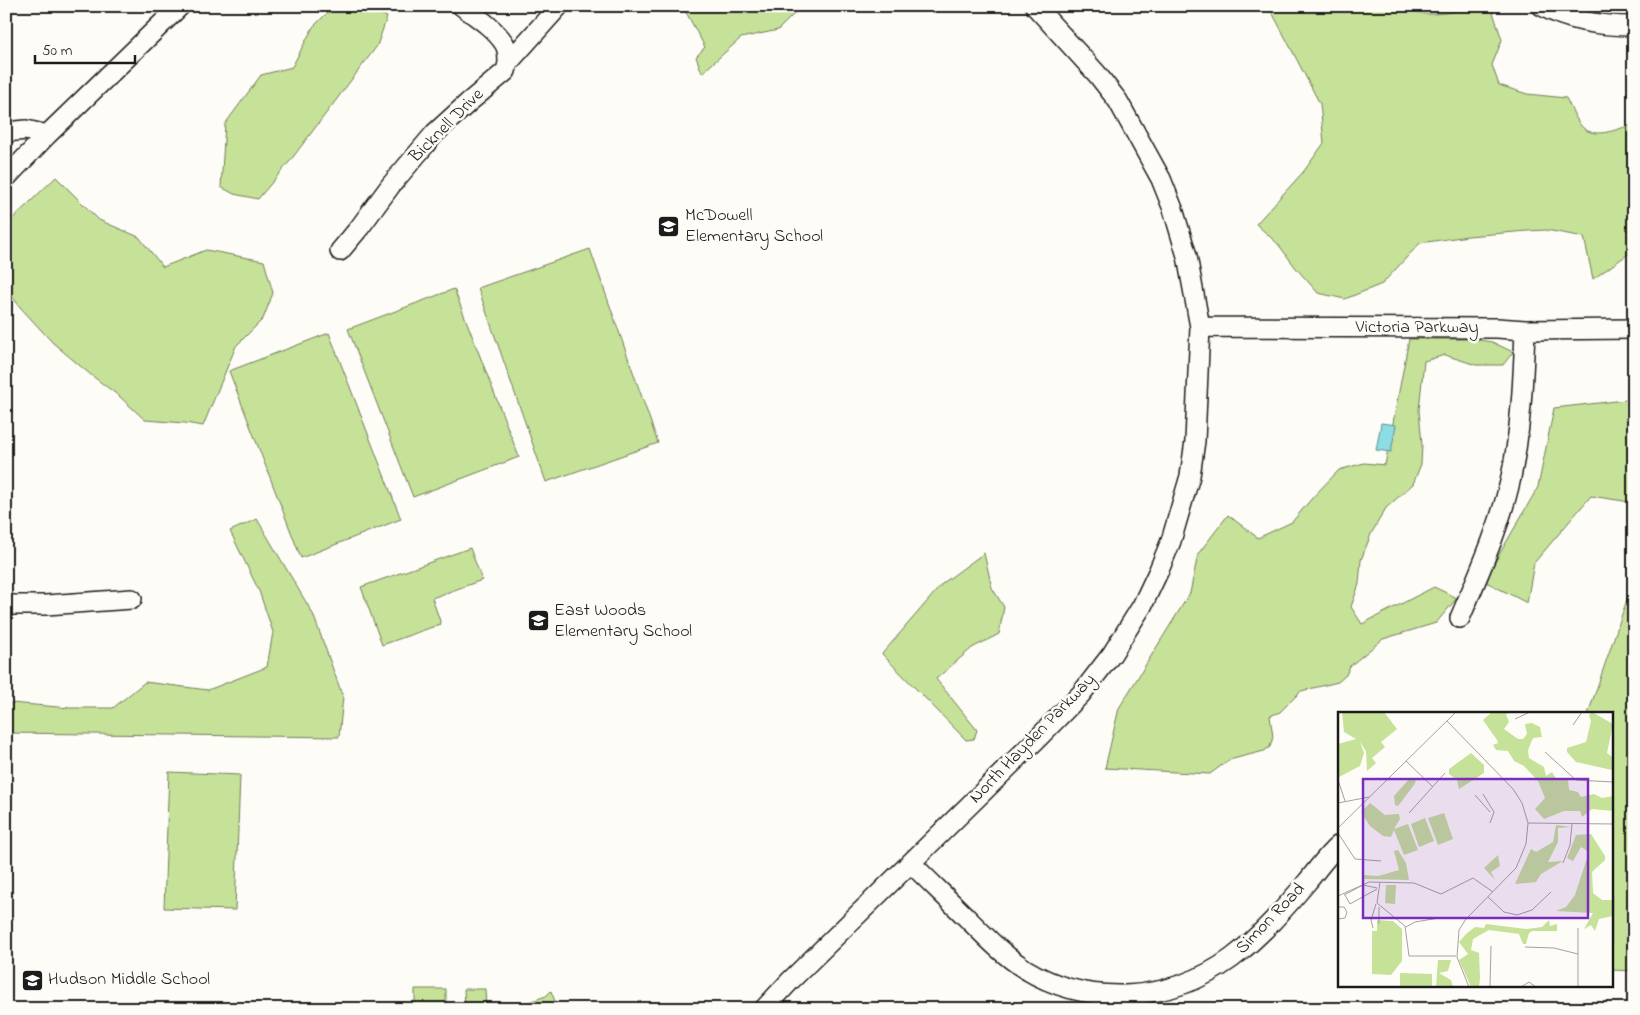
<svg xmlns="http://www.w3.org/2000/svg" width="1640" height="1015" viewBox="0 0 1640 1015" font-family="'Indie Flower',sans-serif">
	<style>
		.green { fill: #c6e198; stroke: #717e5a }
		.water { fill: #8bdce3; stroke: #5f8f93 }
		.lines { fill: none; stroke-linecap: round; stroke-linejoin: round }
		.minor-casing { stroke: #1c1c1c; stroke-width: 22 }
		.minor { stroke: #fdfcf7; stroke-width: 19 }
		.labels { text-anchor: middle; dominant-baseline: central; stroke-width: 5; stroke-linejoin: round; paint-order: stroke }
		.street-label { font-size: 18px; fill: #1c1c1c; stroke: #fdfcf7 }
		.poi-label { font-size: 18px; fill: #1c1c1c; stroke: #fdfcf7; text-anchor: start }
		.inset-road { fill: none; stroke: #a3a29f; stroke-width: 1 }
		.view { fill: #7b2cbf; fill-opacity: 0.15; stroke: #7b2cbf; stroke-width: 2.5 }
		.inset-edge { fill: none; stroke: #1c1c1c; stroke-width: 2.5 }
	</style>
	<rect width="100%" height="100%" fill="#fdfcf7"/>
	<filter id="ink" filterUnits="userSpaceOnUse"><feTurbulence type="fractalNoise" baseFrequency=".02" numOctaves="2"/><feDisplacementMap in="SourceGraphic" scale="10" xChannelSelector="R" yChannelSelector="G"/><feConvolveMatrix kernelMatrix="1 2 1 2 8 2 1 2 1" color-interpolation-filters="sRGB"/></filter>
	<g filter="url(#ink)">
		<path class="green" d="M 334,6 L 365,6 L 387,17 L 377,46 L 290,161 L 258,199 L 234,194 L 221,187 L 225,124 L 261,75 L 292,67 L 313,27 Z
			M 679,6 L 808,6 L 796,12 L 778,30 L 741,38 L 702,73 L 696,57 L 705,47 L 687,14 Z
			M 1267,6 L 1402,6 C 1429,24 1462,6 1491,6 L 1502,40 L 1492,65 L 1499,85 L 1527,94 L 1566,98 C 1570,106 1574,115 1579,123 C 1591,142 1617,129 1634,124 L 1634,250 L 1593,279 L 1584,237 L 1546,230 L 1527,231 L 1468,236 L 1420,243 L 1382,284 L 1345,299 L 1318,293 L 1296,268 L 1278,244 L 1256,224 L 1304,171 L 1324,143 L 1320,104 L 1274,16 Z
			M 56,177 L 99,220 L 139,237 L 163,267 L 206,250 L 264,261 L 273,293 L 263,319 L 236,346 L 203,426 L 185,423 L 145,420 L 119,396 L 91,375 L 53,343 L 20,307 L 6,288 L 6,225 Z
			M 590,249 L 658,443 L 546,482 L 478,288 Z
			M 454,289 L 519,457 L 413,497 L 348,329 Z
			M 329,333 L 401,519 L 301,558 L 229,371 Z
			M 1409,339 L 1473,339 L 1492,342 L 1513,352 L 1503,365 L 1476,365 L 1445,355 L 1424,361 L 1419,410 L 1422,445 L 1421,464 L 1413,484 L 1386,508 L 1371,534 L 1361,560 L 1359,584 L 1351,607 L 1362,624 L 1434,587 L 1457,598 L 1436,623 L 1383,639 L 1350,666 L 1346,675 L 1338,682 L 1301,691 L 1280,712 L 1270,716 L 1273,737 L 1270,747 L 1264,751 L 1229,760 L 1210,774 L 1105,768 L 1119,708 L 1190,593 L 1198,554 L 1228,515 L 1258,538 L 1292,522 L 1313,497 L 1339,470 L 1364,463 L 1385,465 Z
			M 1634,399 L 1634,508 L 1630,502 L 1591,496 L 1534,563 L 1527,603 L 1484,581 L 1538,487 L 1554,408 Z
			M 257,519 L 313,614 L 343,697 L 339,737 L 6,733 L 6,716 L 11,703 L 70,708 L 113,708 L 145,682 L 208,690 L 267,667 L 273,632 L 259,591 L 230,531 Z
			M 470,548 L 482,580 L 432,598 L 441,624 L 382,645 L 361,587 Z
			M 984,553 L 992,588 L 1004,607 L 999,634 L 972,648 L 936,679 L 977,730 L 974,739 L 966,740 L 882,654 L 943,583 Z
			M 1634,579 L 1634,971 L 1611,970 L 1611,714 L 1588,714 Z
			M 169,772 L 240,775 L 235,910 L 164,908 Z
			M 415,989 L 446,989 L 446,1009 L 415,1009 Z
			M 464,989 L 485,989 L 486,1008 L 465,1009 Z
			M 551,991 L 558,1009 L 508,1009 L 546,996 Z"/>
		<path class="water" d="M 1381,423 L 1396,425 L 1391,452 L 1376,450 Z"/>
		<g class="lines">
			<defs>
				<path id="minor" d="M 462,6 C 477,17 494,28 504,43 C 508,49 508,56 508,63
					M 1542,6 C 1570,22 1602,26 1634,26
					M 6,132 L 26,130 L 47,135
					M 6,178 L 47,135 L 180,6
					M 340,251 L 360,227 L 391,185 L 435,133 L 469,102 L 506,71 L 508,63 L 559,6
					M 1200,327 L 1497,328 L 1525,330 L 1634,329
					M 6,605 L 46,605 L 132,599
					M 1460,618 C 1479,573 1499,529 1510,482 C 1521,432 1523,382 1525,330
					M 911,863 C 930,882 949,900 968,919 C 986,937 1003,955 1025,969 C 1089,1008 1172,1002 1232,958 C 1260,937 1285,908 1307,882 C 1317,870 1327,855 1339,845
					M 764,1009 L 791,980 L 1039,737 L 1081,694 L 1112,654 L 1142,606 L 1159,570 L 1171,541 L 1190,476 L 1195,441 L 1200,327 L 1187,256 L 1173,209 L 1161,179 L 1118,101 L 1097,74 L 1035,6"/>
			</defs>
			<use href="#minor" class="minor-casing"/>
			<use href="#minor" class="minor"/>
		</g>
	</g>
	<defs>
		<symbol id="school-square" viewBox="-11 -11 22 22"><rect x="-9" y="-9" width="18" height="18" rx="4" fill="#1c1c1c" stroke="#fdfcf7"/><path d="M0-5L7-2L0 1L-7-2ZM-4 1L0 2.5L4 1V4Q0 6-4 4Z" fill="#fff"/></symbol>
	</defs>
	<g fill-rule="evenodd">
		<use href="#school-square" x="656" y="214" width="25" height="25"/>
		<use href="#school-square" x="526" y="608" width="25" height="25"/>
		<use href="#school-square" x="20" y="968" width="25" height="25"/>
	</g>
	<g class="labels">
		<g class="street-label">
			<text transform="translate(447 126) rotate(-45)">Bicknell Drive</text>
			<text x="1417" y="328">Victoria Parkway</text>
			<text transform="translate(1033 739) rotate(-46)">North Hayden Parkway</text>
			<text transform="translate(1271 919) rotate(-46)">Simon Road</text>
		</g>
		<g class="poi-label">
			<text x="685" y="216">McDowell<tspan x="685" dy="21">Elementary School</tspan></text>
			<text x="554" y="611">East Woods<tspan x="554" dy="21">Elementary School</tspan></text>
			<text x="48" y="980">Hudson Middle School</text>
		</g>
	</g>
	<g transform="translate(1338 712)">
		<rect width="275" height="275" fill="#fdfcf7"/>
		<path d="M 4,0 L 46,0 L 59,17 L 43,30 L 47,35 L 34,46 L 38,51 L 29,59 L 28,39 L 22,30 L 26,41 L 22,54 L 1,65 L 0,32 L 18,27 L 6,20 ZM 154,0 L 177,0 L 168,2 L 171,10 L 166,17 L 180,27 L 185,27 L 189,22 L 187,12 L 194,11 L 202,15 L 204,25 L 195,26 L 190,38 L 191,46 L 206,55 L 208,64 L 214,60 L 219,68 L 230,67 L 231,78 L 240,80 L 243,85 L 256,82 L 264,86 L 275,84 L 275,99 L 254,97 L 244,105 L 242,99 L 226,99 L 206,107 L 197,97 L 207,86 L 200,69 L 186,54 L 176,49 L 170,39 L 158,38 L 155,33 L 160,31 L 159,28 L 145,8 ZM 254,0 L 275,12 L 269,41 L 274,45 L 274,58 L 238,50 L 229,40 L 229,36 L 248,30 L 253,9 L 251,3 ZM 133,41 L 146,53 L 146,61 L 121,77 L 119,68 L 111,62 L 111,57 ZM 72,66 L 78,69 L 76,73 L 60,94 L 57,93 L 56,84 ZM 32,91 L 47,103 L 61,102 L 62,107 L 56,117 L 70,112 L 80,138 L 66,143 L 56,118 L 53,125 L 45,124 L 32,114 L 23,100 ZM 106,101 L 115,127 L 100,133 L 90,106 ZM 87,106 L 96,129 L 81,135 L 73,112 ZM 218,113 L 233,115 L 220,116 L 220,130 L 210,150 L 225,149 L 203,162 L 198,170 L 177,172 L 193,137 L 198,140 L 215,130 ZM 253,122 L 267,144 L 267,148 L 254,160 L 255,181 L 264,188 L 275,188 L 275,204 L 261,207 L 257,219 L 253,213 L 246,217 L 255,201 L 218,199 L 228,195 L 237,183 L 251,140 L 243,135 L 235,149 L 229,146 L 238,123 ZM 60,138 L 68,151 L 71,168 L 25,167 L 26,163 L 40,164 L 61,158 L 56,139 ZM 160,143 L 162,154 L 153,160 L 157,168 L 146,156 ZM 48,173 L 58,173 L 57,192 L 47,191 ZM 39,208 L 55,209 L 64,217 L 64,249 L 53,263 L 34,262 L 34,219 L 39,219 ZM 211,208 L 212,214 L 219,212 L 219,219 L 194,219 L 191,221 L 188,232 L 185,232 L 181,222 L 151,218 L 135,227 L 133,238 L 141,241 L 142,266 L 141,275 L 133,275 L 121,248 L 130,242 L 121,230 L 128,222 L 137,215 L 146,216 L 148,212 L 189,217 L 204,215 ZM 100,248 L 113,248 L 110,259 L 101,261 L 113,268 L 115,275 L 98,275 ZM 62,261 L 94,262 L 94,274 L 62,274 Z" fill="#c6e198"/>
		<path class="inset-road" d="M 177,7 L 192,0M 109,9 L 175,77 L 184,91 L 190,111 L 188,132 L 178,156 L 128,207 L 121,218 L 119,245 L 131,275M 235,13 L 244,0M 207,40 L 238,68 L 275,70M 68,49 L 95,75M 0,68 L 7,89M 145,82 L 156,100 L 152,111M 137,83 L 152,100M 0,91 L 31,85M 71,101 L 107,61M 190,111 L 275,112M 0,116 L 118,0M 0,121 L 17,147 L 43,149M 225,151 L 232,133 L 234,112M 42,170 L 39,191 L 67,214 L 71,244 L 118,244M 6,183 L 25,173 L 39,176M 7,183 L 12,192 L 39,177M 0,184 L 31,170 L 76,171 L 103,182 L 135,166 L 155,180M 150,185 L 166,200 L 179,203 L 194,198 L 213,180M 0,195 L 6,195 L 9,200 L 7,206 L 0,207M 41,212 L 41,195M 68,215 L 77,210 L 101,206M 35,216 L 33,208 L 38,192M 187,235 L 216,236 L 240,242M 152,275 L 153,234M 183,275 L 191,270 L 198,275M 240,275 L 240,216"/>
		<path class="view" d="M 25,67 L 250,67 L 250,206 L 25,206 Z"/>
		<rect width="275" height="275" class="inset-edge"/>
	</g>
	<rect width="1640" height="1015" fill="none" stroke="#fdfcf7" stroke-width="25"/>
	<rect x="12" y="12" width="1615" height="990" fill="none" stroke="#1c1c1c" stroke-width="2" filter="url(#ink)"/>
	<path d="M35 55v8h100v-8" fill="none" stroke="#1c1c1c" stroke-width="2.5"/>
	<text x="42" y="55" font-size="15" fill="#1c1c1c" stroke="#fdfcf7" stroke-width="4" paint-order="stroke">50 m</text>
</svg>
